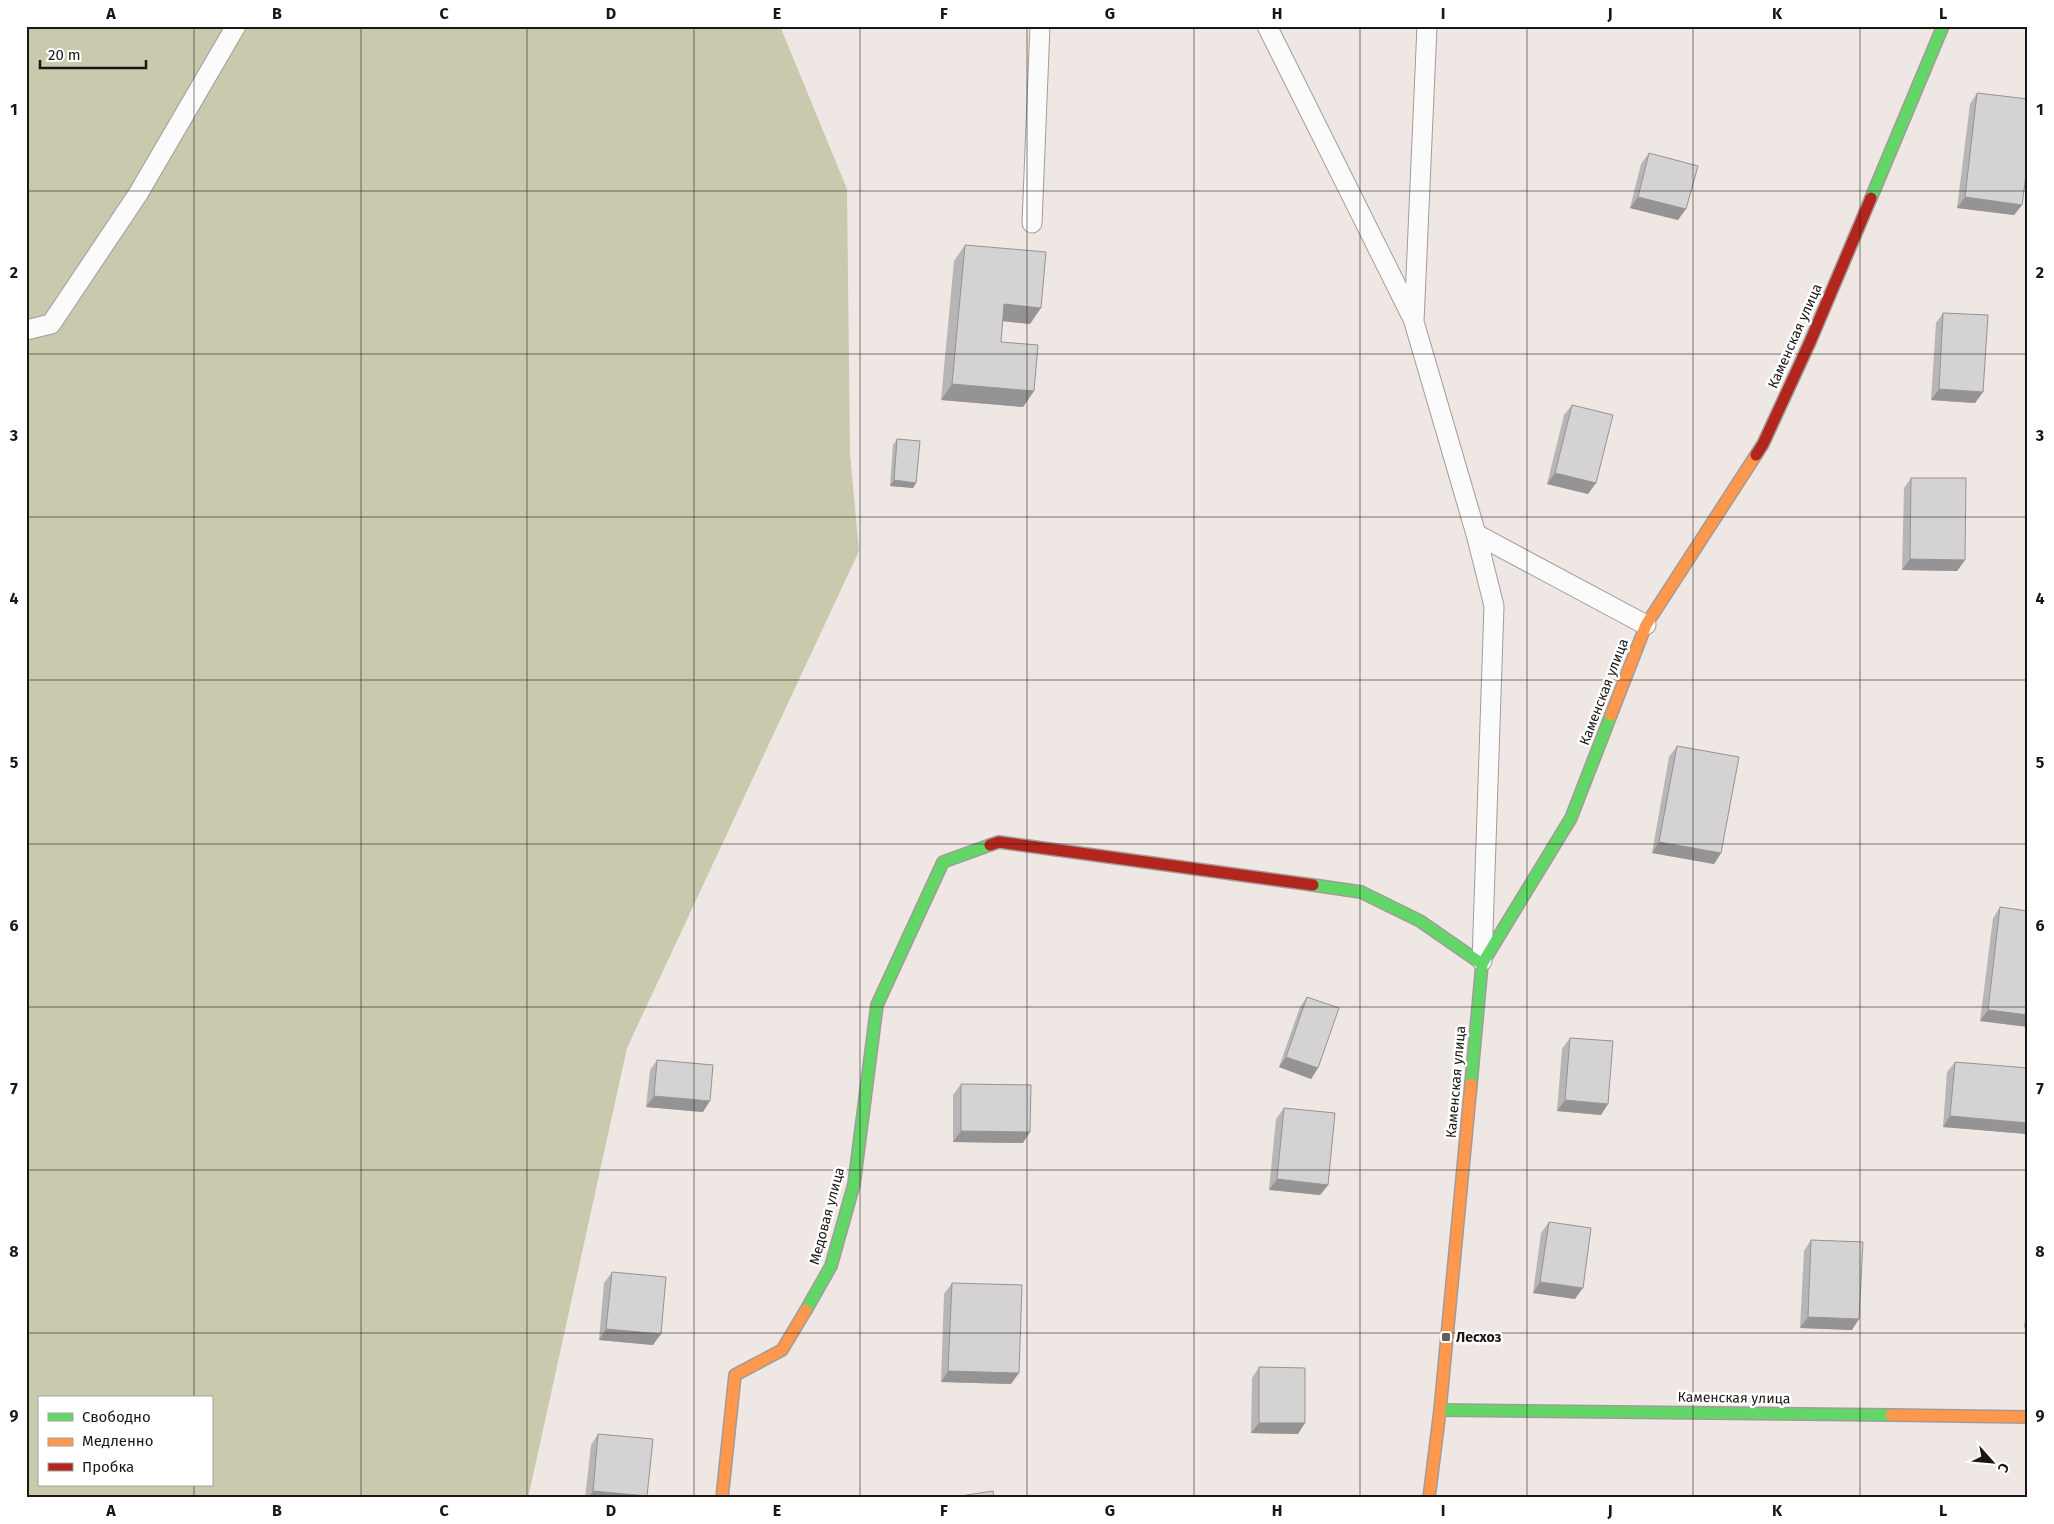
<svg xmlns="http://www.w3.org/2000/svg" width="2054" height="1524" viewBox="0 0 2054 1524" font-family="'Fira Sans',sans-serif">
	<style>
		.forest { fill: #c8c9ad; fill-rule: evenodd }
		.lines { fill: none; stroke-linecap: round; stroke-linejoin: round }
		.lane-casing { stroke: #a29c99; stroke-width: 21 }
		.fast-casing { stroke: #a29c99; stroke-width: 14 }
		.slow-casing { stroke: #a29c99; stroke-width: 14 }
		.jam-casing { stroke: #a29c99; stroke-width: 14 }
		.lane { stroke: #fcfbfb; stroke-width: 19 }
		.fast { stroke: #63d668; stroke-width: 11 }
		.slow { stroke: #ff974d; stroke-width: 11 }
		.jam { stroke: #b3261e; stroke-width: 11 }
		.wall { fill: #b7b5b5 }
		.shaded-wall { fill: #959394 }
		.building { fill: #d5d2d3; stroke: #959394 }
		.grid { fill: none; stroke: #1a1613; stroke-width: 1; stroke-opacity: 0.55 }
		.poi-dot { fill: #645f5c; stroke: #fff; stroke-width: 2 }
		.labels { text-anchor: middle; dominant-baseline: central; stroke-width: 5; stroke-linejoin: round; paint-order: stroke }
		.street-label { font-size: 14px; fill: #1a1613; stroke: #fff }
		.poi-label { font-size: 14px; font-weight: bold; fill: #1a1613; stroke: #fff; text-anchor: start }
		.neatline { fill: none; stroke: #1a1613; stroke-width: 2 }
		.grid-label { font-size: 16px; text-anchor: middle; font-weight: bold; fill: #1a1613 }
	</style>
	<rect width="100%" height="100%" fill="#eee7e3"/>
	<path class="forest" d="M 26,26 L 780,26 L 847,189 L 850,454 L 859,551 L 627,1048 L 528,1498 L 26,1498 ZM 39,1398 L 211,1398 L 211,1485 L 39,1485 Z"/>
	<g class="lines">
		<defs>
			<path id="lane" d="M 1267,26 L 1414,321
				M 1427,26 L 1414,322 L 1476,534 L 1494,606 L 1482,961
				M 1032,223 L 1040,26
				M 26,330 L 51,324 L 138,194 L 236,26
				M 1476,534 L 1646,625"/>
			<path id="fast" d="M 1871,198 L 1943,26
				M 1313,885 L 1361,892 L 1420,921 L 1482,964
				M 1471,1084 L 1482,964 L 1571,818 L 1611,715
				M 806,1310 L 831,1266 L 854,1184 L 877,1005 L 943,862 L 990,845
				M 1440,1410 L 1891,1415"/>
			<path id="slow" d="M 1611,715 L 1646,625 L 1756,455
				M 1891,1415 L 2028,1417
				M 722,1498 L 735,1375 L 782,1350 L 806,1310
				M 1429,1498 L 1440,1410 L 1471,1084"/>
			<path id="jam" d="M 1756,455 L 1763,444 L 1810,342 L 1871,198
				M 990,845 L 999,842 L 1313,885"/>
		</defs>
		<use href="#lane" class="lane-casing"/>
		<use href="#fast" class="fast-casing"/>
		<use href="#slow" class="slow-casing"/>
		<use href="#jam" class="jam-casing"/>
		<use href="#lane" class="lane"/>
		<use href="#fast" class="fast"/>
		<use href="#slow" class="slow"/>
		<use href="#jam" class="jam"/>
	</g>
	<path class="wall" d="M 1977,93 L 2022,205 L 2014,215 L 1957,208 L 1970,104 Z
		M 1649,153 L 1678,220 L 1630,208 L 1641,164 Z
		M 965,245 L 1030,324 L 1002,321 L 1001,342 L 1034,391 L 1023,407 L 941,400 L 954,261 Z
		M 1943,313 L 1983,392 L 1975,403 L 1931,400 L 1936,323 Z
		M 1572,405 L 1596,483 L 1588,494 L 1547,484 L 1564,415 Z
		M 897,439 L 916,483 L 913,488 L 890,486 L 893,445 Z
		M 1911,478 L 1965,560 L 1957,571 L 1902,570 L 1904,488 Z
		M 1677,746 L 1721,853 L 1714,864 L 1652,853 L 1669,757 Z
		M 2000,907 L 2028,911 L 2028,1027 L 1980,1021 L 1993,918 Z
		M 1307,997 L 1318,1068 L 1311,1079 L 1279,1067 L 1300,1007 Z
		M 1570,1038 L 1601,1115 L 1557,1111 L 1562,1049 Z
		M 657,1060 L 703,1112 L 646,1107 L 650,1070 Z
		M 1955,1062 L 2027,1134 L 1943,1127 L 1947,1072 Z
		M 961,1084 L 1023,1143 L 953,1142 L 953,1095 Z
		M 1284,1108 L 1328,1185 L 1320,1195 L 1269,1190 L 1276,1119 Z
		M 1549,1222 L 1575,1299 L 1533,1293 L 1541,1233 Z
		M 1811,1240 L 1852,1330 L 1800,1328 L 1804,1251 Z
		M 612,1272 L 653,1345 L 599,1340 L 604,1283 Z
		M 952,1283 L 1011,1384 L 941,1382 L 944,1294 Z
		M 2028,1296 L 2028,1328 L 2024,1327 Z
		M 1259,1367 L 1298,1434 L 1251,1433 L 1252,1378 Z
		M 598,1434 L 647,1496 L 646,1498 L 585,1498 L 591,1445 Z"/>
	<path class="shaded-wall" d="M 909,26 L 945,26 L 943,29 Z
		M 1638,197 L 1686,209 L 1678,220 L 1630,208 Z
		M 1965,197 L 2022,205 L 2014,215 L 1957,208 Z
		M 1004,304 L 1041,308 L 1030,324 L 993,320 Z
		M 952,384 L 1034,391 L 1023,407 L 941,400 Z
		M 1939,389 L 1983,392 L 1975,403 L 1931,400 Z
		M 1555,473 L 1596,483 L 1588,494 L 1547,484 Z
		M 894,480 L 916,483 L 913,488 L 890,486 Z
		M 1910,559 L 1965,560 L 1957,571 L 1902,570 Z
		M 1659,842 L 1721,853 L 1714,864 L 1652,853 Z
		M 1988,1010 L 2028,1015 L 2028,1027 L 1980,1021 Z
		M 1286,1057 L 1318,1068 L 1311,1079 L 1279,1067 Z
		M 654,1096 L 710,1101 L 703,1112 L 646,1107 Z
		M 1565,1100 L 1608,1104 L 1601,1115 L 1557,1111 Z
		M 1950,1116 L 2028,1123 L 2028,1133 L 2027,1134 L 1943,1127 Z
		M 961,1131 L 1030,1132 L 1023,1143 L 953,1142 Z
		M 1277,1179 L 1328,1185 L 1320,1195 L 1269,1190 Z
		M 1540,1282 L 1583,1288 L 1575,1299 L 1533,1293 Z
		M 1808,1317 L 1859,1319 L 1852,1330 L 1800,1328 Z
		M 2028,1322 L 2028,1328 L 2024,1327 Z
		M 606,1329 L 661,1334 L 653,1345 L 599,1340 Z
		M 948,1371 L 1019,1373 L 1011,1384 L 941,1382 Z
		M 1259,1423 L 1305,1423 L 1298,1434 L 1251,1433 Z
		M 593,1491 L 647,1496 L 646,1498 L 588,1498 Z"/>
	<path class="building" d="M 1977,93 L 2028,99 L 2028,160 L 2022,205 L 1965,197 Z
		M 1649,153 L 1698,166 L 1686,209 L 1638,197 Z
		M 965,245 L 1046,252 L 1041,308 L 1004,304 L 1001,342 L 1038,345 L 1034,391 L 952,384 Z
		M 1943,313 L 1988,315 L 1983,392 L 1939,389 Z
		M 1572,405 L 1613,415 L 1596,483 L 1555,473 Z
		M 897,439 L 920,441 L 916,483 L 894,480 Z
		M 1911,478 L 1966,478 L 1965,560 L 1910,559 Z
		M 1677,746 L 1739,757 L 1721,853 L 1659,842 Z
		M 2000,907 L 2028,911 L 2028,1015 L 1988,1010 Z
		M 1307,997 L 1339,1008 L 1318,1068 L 1286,1057 Z
		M 1570,1038 L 1613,1041 L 1608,1104 L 1565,1100 Z
		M 657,1060 L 713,1065 L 710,1101 L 654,1096 Z
		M 1955,1062 L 2028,1068 L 2028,1123 L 1950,1116 Z
		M 961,1084 L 1031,1085 L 1030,1132 L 961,1131 Z
		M 1284,1108 L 1335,1113 L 1328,1185 L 1277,1179 Z
		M 1549,1222 L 1591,1228 L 1583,1288 L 1540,1282 Z
		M 1811,1240 L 1863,1242 L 1859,1319 L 1808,1317 Z
		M 612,1272 L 666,1277 L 661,1334 L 606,1329 Z
		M 952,1283 L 1022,1285 L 1019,1373 L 948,1371 Z
		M 1259,1367 L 1305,1368 L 1305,1423 L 1259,1423 Z
		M 598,1434 L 653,1439 L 647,1496 L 593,1491 Z
		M 993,1491 L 994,1498 L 954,1498 L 954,1497 Z"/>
	<path class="grid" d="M 194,26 L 194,1398M 361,26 L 361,1498M 527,26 L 527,1498M 694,26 L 694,1498M 860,26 L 860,1498M 1027,26 L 1027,1498M 1194,26 L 1194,1498M 1360,26 L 1360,1498M 1527,26 L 1527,1498M 1693,26 L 1693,1498M 1860,26 L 1860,1498M 26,191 L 2028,191M 26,354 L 2028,354M 26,517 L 2028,517M 26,680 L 2028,680M 26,844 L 2028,844M 26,1007 L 2028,1007M 26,1170 L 2028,1170M 26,1333 L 2028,1333M 194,1485 L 194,1498"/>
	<rect class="poi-dot" x="1441" y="1332" width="10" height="10" rx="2.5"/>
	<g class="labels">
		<g class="street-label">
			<text transform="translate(1795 336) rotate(-66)">Каменская улица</text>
			<text transform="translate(1604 692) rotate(-69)">Каменская улица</text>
			<text transform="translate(1456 1082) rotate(-85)">Каменская улица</text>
			<text transform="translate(827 1216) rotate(-75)">Медовая улица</text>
			<text transform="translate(1734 1398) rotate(1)">Каменская улица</text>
		</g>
		<g class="poi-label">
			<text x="1456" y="1337">Лесхоз</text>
		</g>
	</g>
	<rect width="2054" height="1524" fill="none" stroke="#ffffff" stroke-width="55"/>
	<rect x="38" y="1396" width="175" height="90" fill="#ffffff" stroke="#a3a2a1"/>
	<rect x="48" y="1413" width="25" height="8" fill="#63d668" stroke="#a3a2a1"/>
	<text x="82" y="1422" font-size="15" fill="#1a1613">Свободно</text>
	<rect x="48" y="1438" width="25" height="8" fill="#ff974d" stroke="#a3a2a1"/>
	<text x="82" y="1446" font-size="15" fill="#1a1613">Медленно</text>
	<rect x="48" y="1463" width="25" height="8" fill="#b3261e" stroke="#a3a2a1"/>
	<text x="82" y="1472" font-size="15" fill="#1a1613">Пробка</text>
	<g transform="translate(1992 1462) rotate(117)" stroke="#ffffff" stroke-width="4" paint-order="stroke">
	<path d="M0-4L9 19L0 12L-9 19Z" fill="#1a1613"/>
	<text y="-8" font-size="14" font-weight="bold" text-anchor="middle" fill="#1a1613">С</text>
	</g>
	<path d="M40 60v8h106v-8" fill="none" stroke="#1a1613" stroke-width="2.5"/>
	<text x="48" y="60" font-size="15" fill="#1a1613" stroke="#ffffff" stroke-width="4" paint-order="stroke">20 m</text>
	<rect x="28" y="28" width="1998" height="1468" class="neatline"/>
	<g class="grid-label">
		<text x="111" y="19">A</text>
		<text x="277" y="19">B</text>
		<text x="444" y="19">C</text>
		<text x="611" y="19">D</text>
		<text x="777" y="19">E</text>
		<text x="944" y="19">F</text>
		<text x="1110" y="19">G</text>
		<text x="1277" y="19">H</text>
		<text x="1443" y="19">I</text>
		<text x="1610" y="19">J</text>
		<text x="1777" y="19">K</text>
		<text x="1943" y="19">L</text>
		<text x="14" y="115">1</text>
		<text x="2040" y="115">1</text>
		<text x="14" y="278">2</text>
		<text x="2040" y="278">2</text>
		<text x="14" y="441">3</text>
		<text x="2040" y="441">3</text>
		<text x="14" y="604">4</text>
		<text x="2040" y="604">4</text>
		<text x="14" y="768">5</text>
		<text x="2040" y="768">5</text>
		<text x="14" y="931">6</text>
		<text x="2040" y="931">6</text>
		<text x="14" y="1094">7</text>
		<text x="2040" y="1094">7</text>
		<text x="14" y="1257">8</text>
		<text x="2040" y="1257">8</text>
		<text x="14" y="1421">9</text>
		<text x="2040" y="1421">9</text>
		<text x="111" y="1516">A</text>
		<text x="277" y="1516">B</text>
		<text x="444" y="1516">C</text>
		<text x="611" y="1516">D</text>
		<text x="777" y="1516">E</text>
		<text x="944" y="1516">F</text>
		<text x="1110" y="1516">G</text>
		<text x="1277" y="1516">H</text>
		<text x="1443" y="1516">I</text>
		<text x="1610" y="1516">J</text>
		<text x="1777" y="1516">K</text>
		<text x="1943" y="1516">L</text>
	</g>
</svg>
